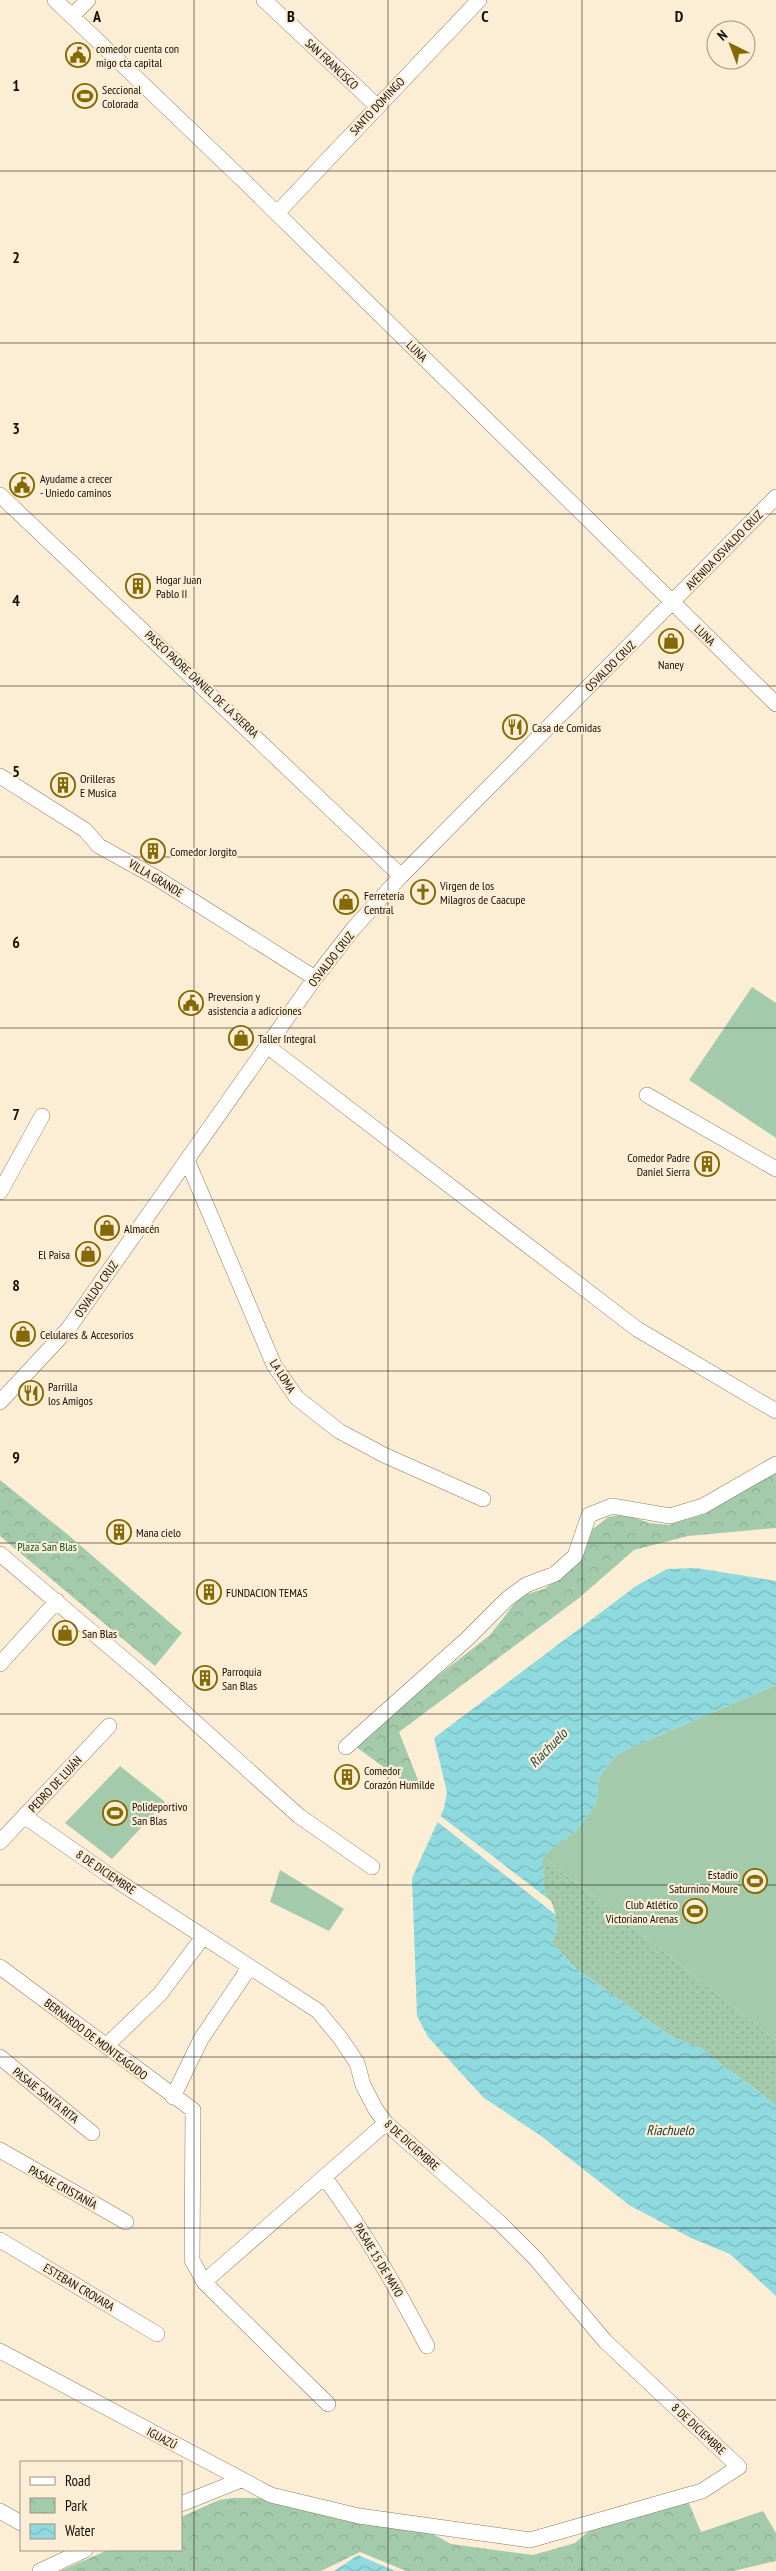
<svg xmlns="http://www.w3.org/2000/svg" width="776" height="2571" viewBox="0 0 776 2571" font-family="'PT Sans Narrow',sans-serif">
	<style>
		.grass { fill: url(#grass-dots) }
		.park { fill: url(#park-crowns) }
		.pitch { fill: #a3cbab }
		.water { fill: url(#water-waves) }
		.pier { fill: #fcedd5 }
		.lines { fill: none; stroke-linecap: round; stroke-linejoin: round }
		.street-casing { stroke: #8a7c67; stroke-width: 16 }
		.street { stroke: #fff; stroke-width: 15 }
		.grid { fill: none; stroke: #130e07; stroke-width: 1; stroke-opacity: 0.55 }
		.labels { text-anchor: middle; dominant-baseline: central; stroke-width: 4.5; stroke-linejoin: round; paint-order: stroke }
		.poi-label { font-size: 12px; fill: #130e07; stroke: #fcedd5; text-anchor: start }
		.street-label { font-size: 12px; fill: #130e07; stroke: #fcedd5 }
		.park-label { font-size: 12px; fill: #085828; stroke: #fcedd5 }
		.water-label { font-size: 14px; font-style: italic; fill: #1c4143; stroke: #fcedd5 }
		.grid-label { font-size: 16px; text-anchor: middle; font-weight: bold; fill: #130e07; stroke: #fcedd5; stroke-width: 4.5; stroke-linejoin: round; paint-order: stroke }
	</style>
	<defs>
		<pattern id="grass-dots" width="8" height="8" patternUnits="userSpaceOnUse" patternTransform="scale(1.25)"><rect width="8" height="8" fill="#a3cbab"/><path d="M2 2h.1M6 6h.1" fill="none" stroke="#8bad92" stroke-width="1.8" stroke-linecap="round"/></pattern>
		<pattern id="park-crowns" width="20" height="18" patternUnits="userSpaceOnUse" patternTransform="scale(1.25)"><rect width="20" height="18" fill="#a3cbab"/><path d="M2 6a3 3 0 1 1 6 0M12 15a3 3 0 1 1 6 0" fill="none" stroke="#8bad92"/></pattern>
		<pattern id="water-waves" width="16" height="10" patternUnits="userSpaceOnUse" patternTransform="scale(1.25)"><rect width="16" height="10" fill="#8edadf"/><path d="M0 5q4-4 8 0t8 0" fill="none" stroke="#7ababe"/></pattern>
	</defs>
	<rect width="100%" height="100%" fill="#fcedd5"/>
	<path class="grass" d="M 542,1856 L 776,2040 L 776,2105 L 700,2048 L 672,2037 L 575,1968 L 552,1942 L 558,1927 L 544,1888 Z"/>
	<path class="park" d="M 776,1471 L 776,1528 L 688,1536 L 634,1550 L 579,1598 L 399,1732 L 418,1780 L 414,1789 L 356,1747 L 398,1707 L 490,1635 L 518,1599 L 527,1594 L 544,1589 L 577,1565 L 592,1530 L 608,1517 L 625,1514 L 649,1523 L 668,1525 L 705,1514 Z
		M 0,1480 L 67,1534 L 182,1633 L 155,1666 L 0,1536 Z
		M 232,2498 L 259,2498 L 433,2534 L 451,2544 L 533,2555 L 575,2543 L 590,2530 L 688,2501 L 701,2532 L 763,2511 L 776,2533 L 776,2561 L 733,2571 L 406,2571 L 360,2552 L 321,2571 L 60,2571 L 108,2550 L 181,2550 L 181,2517 L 219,2500 Z"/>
	<path class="pitch" d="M 752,987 L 776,1003 L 776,1138 L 689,1080 Z
		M 776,1685 L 776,2040 L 542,1856 L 576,1831 L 596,1804 L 599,1777 L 617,1754 Z
		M 120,1766 L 165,1802 L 112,1859 L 65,1823 Z
		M 280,1870 L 344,1909 L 329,1931 L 270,1902 Z"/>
	<path class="water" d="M 696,1568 L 776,1581 L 776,1685 L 617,1754 L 599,1777 L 596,1804 L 576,1831 L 543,1856 L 544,1888 L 558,1927 L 552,1942 L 575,1968 L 672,2037 L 700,2048 L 776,2105 L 776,2296 L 730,2254 L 691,2238 L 629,2205 L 541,2136 L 484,2098 L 428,2037 L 417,2016 L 412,1878 L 444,1808 L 447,1792 L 434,1738 L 636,1586 L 667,1569 Z
		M 358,2555 L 395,2571 L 334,2571 Z"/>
	<path class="pier" d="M 438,1814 L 551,1901 L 556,1915 L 435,1820 Z"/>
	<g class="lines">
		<defs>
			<path id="street" d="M 55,0 L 246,183 L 776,704
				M 264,0 L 377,106
				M 72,16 L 88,0
				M 277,213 L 479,0
				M 0,495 L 401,876
				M 0,776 L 85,830 L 99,846 L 155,877 L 315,978
				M 267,1046 L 637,1329 L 776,1411
				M 647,1095 L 776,1169
				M 187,1160 L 274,1365 L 297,1398 L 339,1431 L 384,1455 L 483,1499
				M 0,1192 L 42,1116
				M 0,1402 L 68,1329 L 315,978 L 353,929 L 401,876 L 776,497
				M 0,1554 L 145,1677 L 299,1816 L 372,1867
				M 0,1664 L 57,1601
				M 346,1747 L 468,1638 L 507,1599 L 526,1585 L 555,1574 L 575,1556 L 589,1515 L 612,1506 L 670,1516 L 703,1506 L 776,1464
				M 0,1842 L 109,1726
				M 0,1967 L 193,2110 L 192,2260 L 204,2282 L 328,2404
				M 106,2046 L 160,1994 L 203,1937
				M 0,2057 L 92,2133
				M 173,2097 L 201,2039 L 249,1968
				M 0,2150 L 126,2222
				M 325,2178 C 366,2234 395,2285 427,2346
				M 0,2240 L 157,2334
				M 204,2282 L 386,2123
				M 0,2351 L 271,2495 L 359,2516 L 530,2540 L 702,2491 L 739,2467 L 605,2341 L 535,2258 L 500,2223 L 386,2123 L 376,2110 L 363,2085 L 357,2063 L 341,2039 L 318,2011 L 113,1878 L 24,1816
				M 181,2504 L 241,2480
				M 0,2511 L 21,2523
				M 40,2571 L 85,2550"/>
		</defs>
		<use href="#street" class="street-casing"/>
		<use href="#street" class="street"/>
	</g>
	<path class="grid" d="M 194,0 L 194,2571M 388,0 L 388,2571M 582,0 L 582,2571M 0,171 L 776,171M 0,343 L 776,343M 0,514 L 776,514M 0,686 L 776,686M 0,857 L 776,857M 0,1028 L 776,1028M 0,1200 L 776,1200M 0,1371 L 776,1371M 0,1543 L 776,1543M 0,1714 L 776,1714M 0,1885 L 776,1885M 0,2057 L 776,2057M 0,2228 L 776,2228M 0,2400 L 776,2400"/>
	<defs>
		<symbol id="civic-ring" viewBox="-11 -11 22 22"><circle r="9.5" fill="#fcedd5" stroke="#846a04" stroke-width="1.5"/><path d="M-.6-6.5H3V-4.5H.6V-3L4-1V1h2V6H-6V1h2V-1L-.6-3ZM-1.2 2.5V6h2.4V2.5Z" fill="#846a04"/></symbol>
		<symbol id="stadium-ring" viewBox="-11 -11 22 22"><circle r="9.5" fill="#fcedd5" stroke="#846a04" stroke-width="1.5"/><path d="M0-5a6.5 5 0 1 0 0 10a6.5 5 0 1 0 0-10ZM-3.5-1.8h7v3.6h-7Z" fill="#846a04"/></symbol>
		<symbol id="building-ring" viewBox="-11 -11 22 22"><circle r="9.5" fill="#fcedd5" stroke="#846a04" stroke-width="1.5"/><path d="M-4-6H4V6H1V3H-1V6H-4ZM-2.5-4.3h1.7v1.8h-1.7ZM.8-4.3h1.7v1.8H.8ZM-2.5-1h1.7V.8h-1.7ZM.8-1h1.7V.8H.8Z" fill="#846a04"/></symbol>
		<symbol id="shop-ring" viewBox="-11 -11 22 22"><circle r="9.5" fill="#fcedd5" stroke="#846a04" stroke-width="1.5"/><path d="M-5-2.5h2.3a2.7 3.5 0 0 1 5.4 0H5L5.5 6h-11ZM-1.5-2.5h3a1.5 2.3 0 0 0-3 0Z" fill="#846a04"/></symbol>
		<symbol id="restaurant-ring" viewBox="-11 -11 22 22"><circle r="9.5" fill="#fcedd5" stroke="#846a04" stroke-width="1.5"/><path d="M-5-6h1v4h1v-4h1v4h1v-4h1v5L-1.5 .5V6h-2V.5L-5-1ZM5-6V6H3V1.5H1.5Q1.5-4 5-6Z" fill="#846a04"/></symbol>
		<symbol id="church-ring" viewBox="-11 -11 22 22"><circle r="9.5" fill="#fcedd5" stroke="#846a04" stroke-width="1.5"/><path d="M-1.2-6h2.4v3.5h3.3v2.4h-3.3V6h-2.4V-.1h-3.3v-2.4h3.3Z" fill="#846a04"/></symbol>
	</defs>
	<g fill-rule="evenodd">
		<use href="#civic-ring" x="64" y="41" width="28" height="28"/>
		<use href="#stadium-ring" x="71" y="82" width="28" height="28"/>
		<use href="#civic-ring" x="8" y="471" width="28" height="28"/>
		<use href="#building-ring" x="124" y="572" width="28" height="28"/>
		<use href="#shop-ring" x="657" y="627" width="28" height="28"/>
		<use href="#restaurant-ring" x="501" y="713" width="28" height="28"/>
		<use href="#building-ring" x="49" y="771" width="28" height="28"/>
		<use href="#building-ring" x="139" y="837" width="28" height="28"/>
		<use href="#church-ring" x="409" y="878" width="28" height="28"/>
		<use href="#shop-ring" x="332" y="888" width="28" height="28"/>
		<use href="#civic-ring" x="177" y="989" width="28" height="28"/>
		<use href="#shop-ring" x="227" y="1024" width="28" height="28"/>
		<use href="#building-ring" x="693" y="1150" width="28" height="28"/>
		<use href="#shop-ring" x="93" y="1214" width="28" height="28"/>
		<use href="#shop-ring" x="74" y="1240" width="28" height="28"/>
		<use href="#shop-ring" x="9" y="1320" width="28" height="28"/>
		<use href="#restaurant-ring" x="17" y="1379" width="28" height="28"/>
		<use href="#building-ring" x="105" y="1518" width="28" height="28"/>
		<use href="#building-ring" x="195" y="1578" width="28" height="28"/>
		<use href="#shop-ring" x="51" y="1619" width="28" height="28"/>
		<use href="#building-ring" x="191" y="1664" width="28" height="28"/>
		<use href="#building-ring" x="333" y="1763" width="28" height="28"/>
		<use href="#stadium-ring" x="101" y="1799" width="28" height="28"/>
		<use href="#stadium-ring" x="741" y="1867" width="28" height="28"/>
		<use href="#stadium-ring" x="681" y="1897" width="28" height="28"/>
	</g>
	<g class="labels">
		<g class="poi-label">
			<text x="96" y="48">comedor cuenta con<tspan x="96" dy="14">migo cta capital</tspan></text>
			<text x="102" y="89">Seccional<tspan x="102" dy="14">Colorada</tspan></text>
			<text x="40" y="478">Ayudame a crecer<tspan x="40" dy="14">- Uniedo caminos</tspan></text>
			<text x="156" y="579">Hogar Juan<tspan x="156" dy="14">Pablo II</tspan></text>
			<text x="671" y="664" text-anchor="middle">Naney</text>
			<text x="532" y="727">Casa de Comidas</text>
			<text x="80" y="778">Orilleras<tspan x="80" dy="14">E Musica</tspan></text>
			<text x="170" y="851">Comedor Jorgito</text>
			<text x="440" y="885">Virgen de los<tspan x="440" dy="14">Milagros de Caacupe</tspan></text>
			<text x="364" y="895">Ferretería<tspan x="364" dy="14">Central</tspan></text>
			<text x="208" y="996">Prevension y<tspan x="208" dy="14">asistencia a adicciones</tspan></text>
			<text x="258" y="1038">Taller Integral</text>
			<text x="690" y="1157" text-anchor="end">Comedor Padre<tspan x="690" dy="14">Daniel Sierra</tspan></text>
			<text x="124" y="1228">Almacén</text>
			<text x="70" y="1254" text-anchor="end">El Paisa</text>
			<text x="40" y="1334">Celulares &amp; Accesorios</text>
			<text x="48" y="1386">Parrilla<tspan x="48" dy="14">los Amigos</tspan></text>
			<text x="136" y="1532">Mana cielo</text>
			<text x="226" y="1592">FUNDACION TEMAS</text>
			<text x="82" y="1633">San Blas</text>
			<text x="222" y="1671">Parroquia<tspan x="222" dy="14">San Blas</tspan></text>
			<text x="364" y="1770">Comedor<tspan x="364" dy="14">Corazón Humilde</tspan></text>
			<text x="132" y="1806">Polideportivo<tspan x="132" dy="14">San Blas</tspan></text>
			<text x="738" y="1874" text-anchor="end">Estadio<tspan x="738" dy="14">Saturnino Moure</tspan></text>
			<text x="678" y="1904" text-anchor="end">Club Atlético<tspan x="678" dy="14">Victoriano Arenas</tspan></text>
		</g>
		<g class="street-label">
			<text transform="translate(332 64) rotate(43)">SAN FRANCISCO</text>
			<text transform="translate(377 106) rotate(-47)">SANTO DOMINGO</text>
			<text transform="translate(417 351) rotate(44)">LUNA</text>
			<text transform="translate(724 550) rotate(-46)">AVENIDA OSVALDO CRUZ</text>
			<text transform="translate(705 635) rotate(44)">LUNA</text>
			<text transform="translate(610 666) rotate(-45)">OSVALDO CRUZ</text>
			<text transform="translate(202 684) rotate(43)">PASEO PADRE DANIEL DE LA SIERRA</text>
			<text transform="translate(156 878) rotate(31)">VILLA GRANDE</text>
			<text transform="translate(331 959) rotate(-52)">OSVALDO CRUZ</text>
			<text transform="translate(96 1289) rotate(-55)">OSVALDO CRUZ</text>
			<text transform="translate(283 1376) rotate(58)">LA LOMA</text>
			<text transform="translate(55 1784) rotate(-47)">PEDRO DE LUJÁN</text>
			<text transform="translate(106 1872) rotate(34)">8 DE DICIEMBRE</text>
			<text transform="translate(96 2039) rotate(37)">BERNARDO DE MONTEAGUDO</text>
			<text transform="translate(46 2095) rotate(39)">PASAJE SANTA RITA</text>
			<text transform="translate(412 2145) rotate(42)">8 DE DICIEMBRE</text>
			<text transform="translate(63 2187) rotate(29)">PASAJE CRISTANÍA</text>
			<text transform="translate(379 2260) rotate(59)">PASAJE 15 DE MAYO</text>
			<text transform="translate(79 2287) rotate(31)">ESTEBAN CROVARA</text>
			<text transform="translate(699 2429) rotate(43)">8 DE DICIEMBRE</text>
			<text transform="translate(162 2438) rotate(28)">IGUAZÚ</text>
		</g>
		<g class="park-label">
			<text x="47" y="1546">Plaza San Blas</text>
		</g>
		<g class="water-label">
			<text transform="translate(548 1748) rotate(-46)">Riachuelo</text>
			<text x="670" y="2130">Riachuelo</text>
		</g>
	</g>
	<g class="grid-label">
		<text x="97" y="22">A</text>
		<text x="291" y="22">B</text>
		<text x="485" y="22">C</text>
		<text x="679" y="22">D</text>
		<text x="16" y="91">1</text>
		<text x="16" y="263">2</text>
		<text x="16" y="434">3</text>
		<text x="16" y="606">4</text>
		<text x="16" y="777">5</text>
		<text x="16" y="948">6</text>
		<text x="16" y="1120">7</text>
		<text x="16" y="1291">8</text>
		<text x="16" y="1463">9</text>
	</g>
	<rect x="20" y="2461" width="162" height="90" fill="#fcedd5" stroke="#9f9483"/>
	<rect x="30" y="2477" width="25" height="8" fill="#ffffff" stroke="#9f9483"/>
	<text x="65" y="2486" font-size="15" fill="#130e07">Road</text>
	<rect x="30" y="2498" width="25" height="15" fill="url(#park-crowns)" stroke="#9f9483"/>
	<text x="65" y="2511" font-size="15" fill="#130e07">Park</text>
	<rect x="30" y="2524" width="25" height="15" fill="url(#water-waves)" stroke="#9f9483"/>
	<text x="65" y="2536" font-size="15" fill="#130e07">Water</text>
	<g transform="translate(731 45) rotate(318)"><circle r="24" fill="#fcedd5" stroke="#9f9483"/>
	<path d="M0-4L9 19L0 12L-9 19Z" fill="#846a04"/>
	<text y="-8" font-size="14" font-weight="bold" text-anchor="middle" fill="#130e07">N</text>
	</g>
</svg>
